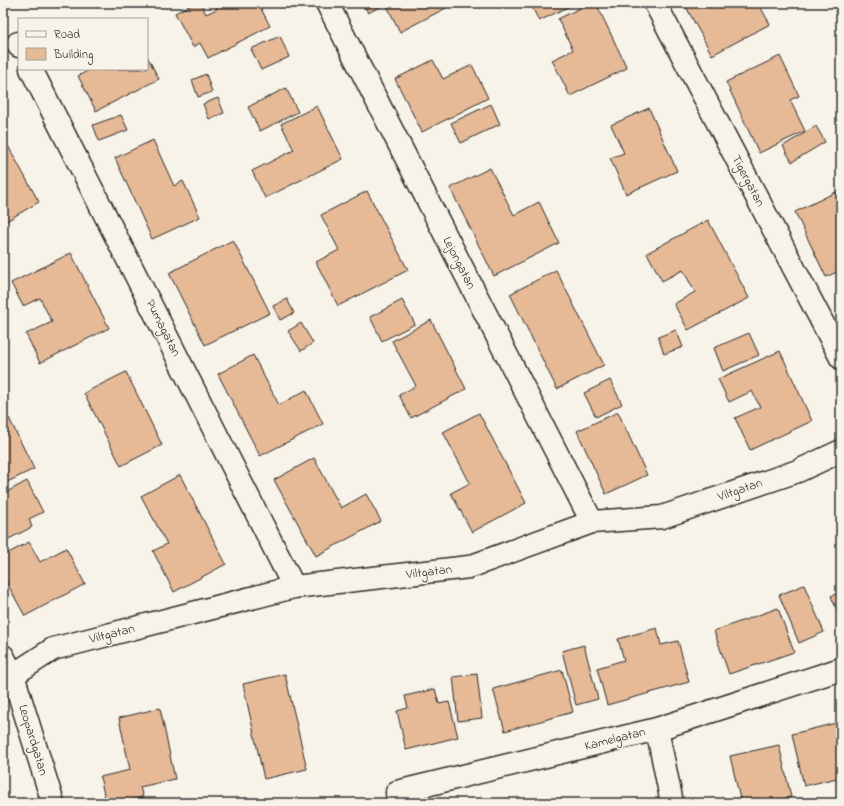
<svg xmlns="http://www.w3.org/2000/svg" width="844" height="806" viewBox="0 0 844 806" font-family="'Indie Flower',sans-serif">
	<style>
		.building { fill: #e6b997; stroke: #2b2b2b }
		.lines { fill: none; stroke-linecap: round; stroke-linejoin: round }
		.street-casing { stroke: #2b2b2b; stroke-width: 25 }
		.street { stroke: #f7f3e8; stroke-width: 22 }
		.labels { text-anchor: middle; dominant-baseline: central; stroke-width: 3; stroke-linejoin: round; paint-order: stroke }
		.street-label { font-size: 13px; fill: #2b2b2b; stroke: #f7f3e8 }
	</style>
	<rect width="100%" height="100%" fill="#f7f3e8"/>
	<filter id="ink" filterUnits="userSpaceOnUse"><feTurbulence type="fractalNoise" baseFrequency=".025" numOctaves="2"/><feDisplacementMap in="SourceGraphic" scale="8" xChannelSelector="R" yChannelSelector="G"/><feConvolveMatrix kernelMatrix="1 2 1 2 8 2 1 2 1" color-interpolation-filters="sRGB"/></filter>
	<g filter="url(#ink)">
		<path class="building" d="M 195,3 L 201,3 L 206,14 L 217,9 L 214,3 L 258,3 L 270,26 L 208,58 L 200,43 L 193,47 L 175,13 Z
			M 363,3 L 443,3 L 446,8 L 400,32 L 386,4 L 368,13 Z
			M 530,3 L 576,3 L 539,21 Z
			M 590,3 L 596,3 L 627,68 L 570,96 L 552,60 L 573,50 L 558,19 Z
			M 684,3 L 758,3 L 770,24 L 712,55 Z
			M 280,36 L 289,57 L 261,70 L 251,49 Z
			M 147,56 L 159,79 L 96,111 L 78,76 L 91,69 L 147,69 Z
			M 780,56 L 799,96 L 790,100 L 805,131 L 759,153 L 726,82 Z
			M 433,60 L 443,79 L 472,65 L 488,98 L 422,132 L 395,79 Z
			M 206,74 L 212,92 L 198,97 L 192,80 Z
			M 286,88 L 298,112 L 260,131 L 248,107 Z
			M 218,98 L 224,113 L 209,119 L 203,104 Z
			M 491,104 L 500,124 L 461,143 L 451,123 Z
			M 317,106 L 343,159 L 265,198 L 252,171 L 294,150 L 281,124 Z
			M 649,108 L 677,171 L 626,194 L 610,158 L 624,153 L 611,125 Z
			M 121,115 L 128,130 L 99,141 L 93,125 Z
			M 816,126 L 825,142 L 792,162 L 783,146 Z
			M 153,140 L 174,186 L 183,181 L 200,217 L 152,239 L 115,158 Z
			M 7,144 L 39,202 L 3,223 L 3,146 Z
			M 490,168 L 514,215 L 539,202 L 559,243 L 494,276 L 450,188 Z
			M 367,191 L 408,270 L 338,306 L 316,262 L 339,250 L 321,215 Z
			M 836,192 L 841,203 L 841,270 L 826,277 L 795,212 Z
			M 708,220 L 749,298 L 688,330 L 674,304 L 695,292 L 683,270 L 662,281 L 647,253 Z
			M 233,240 L 270,313 L 205,345 L 169,273 Z
			M 71,253 L 109,328 L 40,363 L 26,334 L 52,322 L 40,298 L 23,306 L 11,283 Z
			M 556,270 L 604,365 L 557,389 L 510,294 Z
			M 287,299 L 294,313 L 280,320 L 273,306 Z
			M 402,300 L 415,324 L 382,341 L 370,317 Z
			M 431,320 L 466,389 L 411,418 L 399,395 L 416,386 L 392,341 Z
			M 301,323 L 313,343 L 301,351 L 288,331 Z
			M 676,330 L 683,347 L 664,354 L 658,337 Z
			M 749,333 L 759,355 L 723,371 L 714,348 Z
			M 780,351 L 812,421 L 750,450 L 735,418 L 760,407 L 752,391 L 729,402 L 718,379 Z
			M 253,355 L 279,405 L 306,390 L 323,424 L 260,456 L 218,374 Z
			M 126,372 L 162,445 L 121,466 L 84,393 Z
			M 610,380 L 622,404 L 596,417 L 584,393 Z
			M 618,412 L 647,475 L 606,494 L 577,431 Z
			M 479,413 L 526,503 L 472,532 L 451,493 L 470,483 L 443,432 Z
			M 9,418 L 34,469 L 3,484 L 3,422 Z
			M 314,458 L 341,508 L 366,494 L 381,521 L 316,556 L 274,480 Z
			M 180,475 L 226,564 L 174,592 L 153,551 L 167,544 L 141,496 Z
			M 27,481 L 43,512 L 29,519 L 32,527 L 3,542 L 3,494 Z
			M 29,542 L 40,562 L 66,548 L 85,584 L 25,616 L 3,576 L 3,556 Z
			M 804,585 L 824,632 L 799,643 L 779,595 Z
			M 841,592 L 841,620 L 831,596 Z
			M 778,608 L 794,652 L 729,674 L 714,631 Z
			M 657,628 L 661,645 L 678,641 L 689,682 L 607,705 L 597,668 L 624,660 L 618,639 Z
			M 584,645 L 598,699 L 576,705 L 562,651 Z
			M 562,670 L 573,712 L 505,731 L 493,689 Z
			M 285,674 L 307,769 L 264,779 L 243,684 Z
			M 477,674 L 482,718 L 458,721 L 453,677 Z
			M 435,689 L 439,704 L 449,702 L 458,737 L 406,750 L 397,711 L 408,708 L 405,696 Z
			M 160,708 L 175,779 L 140,787 L 143,797 L 118,803 L 106,803 L 100,777 L 130,770 L 119,718 Z
			M 840,722 L 841,777 L 804,786 L 792,734 Z
			M 779,745 L 791,797 L 765,803 L 741,803 L 730,756 Z"/>
		<g class="lines">
			<defs>
				<path id="street" d="M 327,3 L 592,522
					M 655,3 L 841,358
					M 18,43 L 19,46
					M 31,69 L 294,587
					M 3,656 L 13,675 L 53,803
					M 13,675 L 53,649 L 294,587 L 469,567 L 592,522 L 662,517 L 798,471 L 841,451
					M 657,729 L 672,803
					M 398,803 L 397,792 L 657,729 L 841,669"/>
			</defs>
			<use href="#street" class="street-casing"/>
			<use href="#street" class="street"/>
		</g>
	</g>
	<g class="labels">
		<g class="street-label">
			<text transform="translate(748 181) rotate(62)">Tigergatan</text>
			<text transform="translate(459 263) rotate(63)">Lejongatan</text>
			<text transform="translate(163 328) rotate(63)">Pumagatan</text>
			<text transform="translate(740 490) rotate(-19)">Viltgatan</text>
			<text transform="translate(429 572) rotate(-7)">Viltgatan</text>
			<text transform="translate(112 634) rotate(-14)">Viltgatan</text>
			<text transform="translate(615 739) rotate(-14)">Kamelgatan</text>
			<text transform="translate(33 740) rotate(73)">Leopardgatan</text>
		</g>
	</g>
	<rect width="844" height="806" fill="none" stroke="#f7f3e8" stroke-width="16"/>
	<rect x="8" y="8" width="828" height="790" fill="none" stroke="#2b2b2b" stroke-width="1.5" filter="url(#ink)"/>
	<rect x="18" y="18" width="130" height="52" fill="#f7f3e8" stroke="#a5a39c"/>
	<rect x="26" y="31" width="20" height="6" fill="#f7f3e8" stroke="#a5a39c"/>
	<text x="54" y="38" font-size="12" fill="#2b2b2b">Road</text>
	<rect x="26" y="48" width="20" height="12" fill="#e6b997" stroke="#a5a39c"/>
	<text x="54" y="58" font-size="12" fill="#2b2b2b">Building</text>
</svg>
